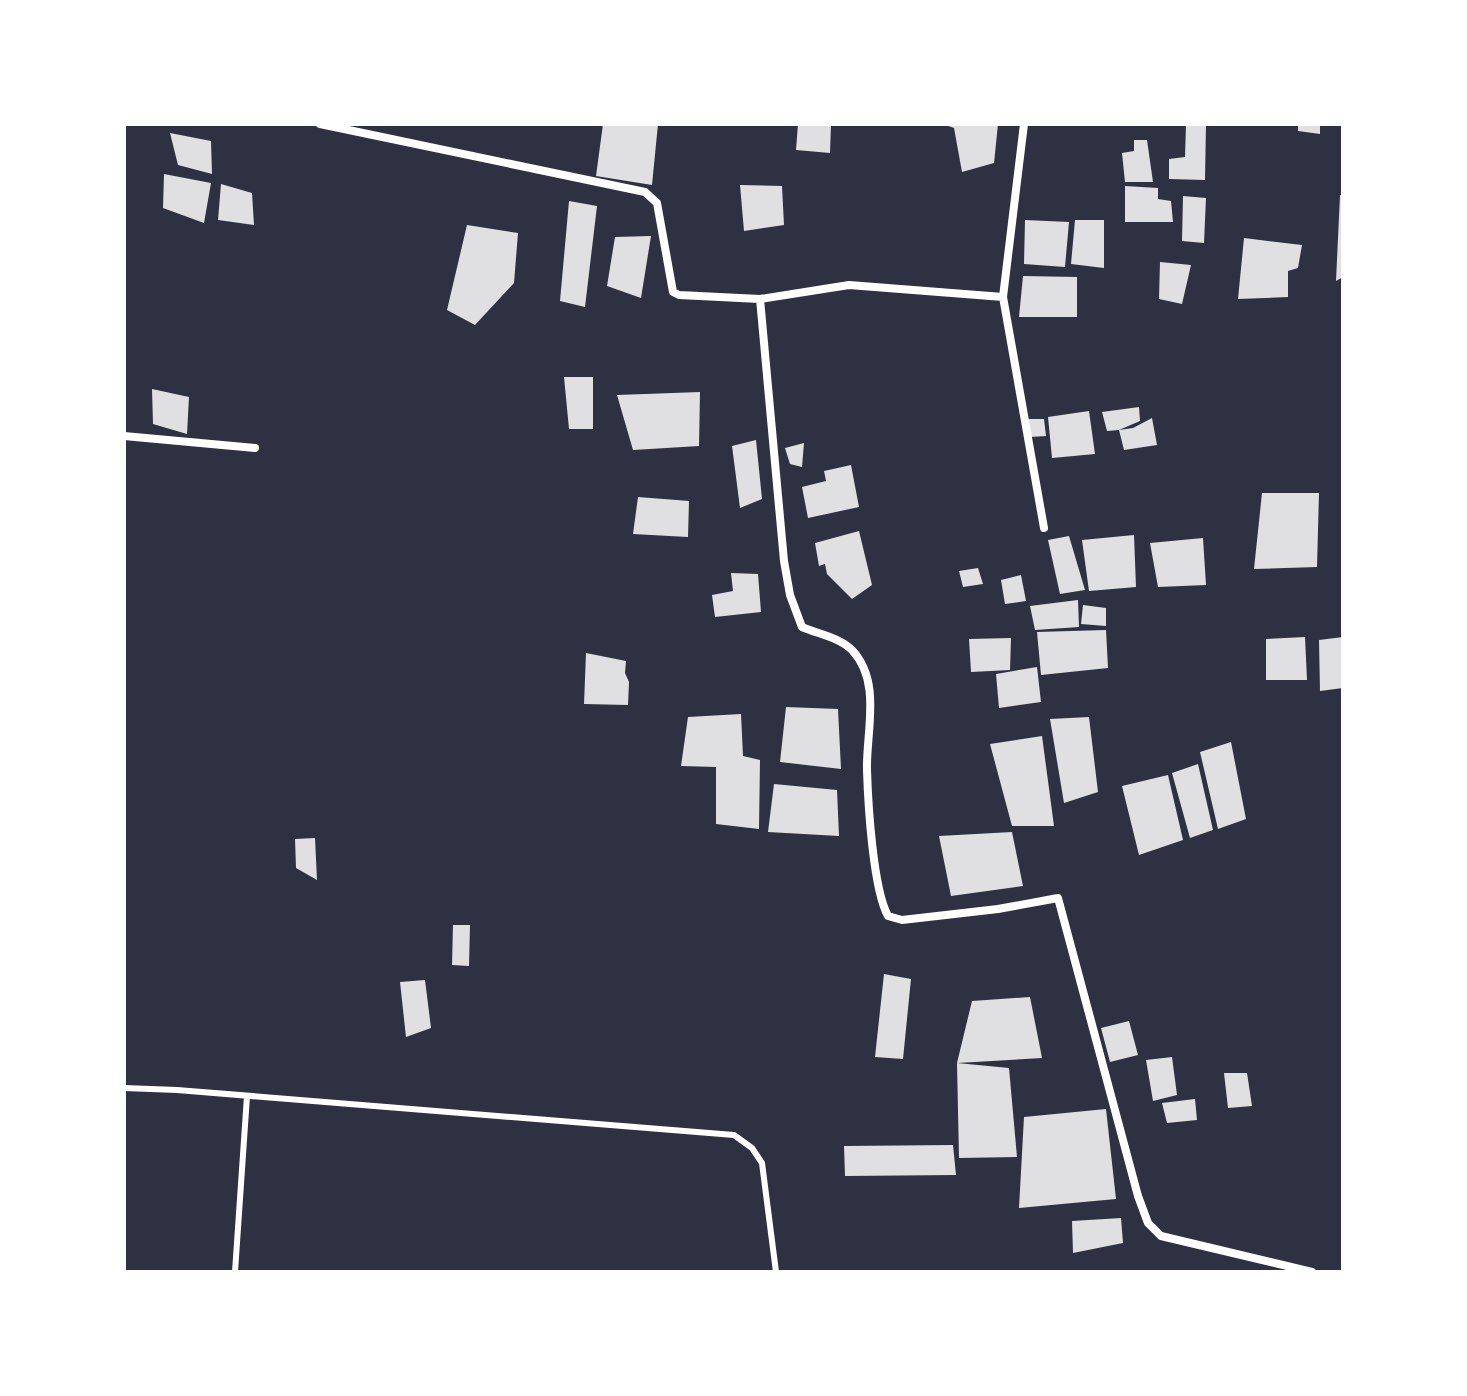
<svg xmlns="http://www.w3.org/2000/svg" width="1467" height="1396" viewBox="0 0 1467 1396" font-family="'Source Sans 3',sans-serif">
	<style>
		.building { fill: #e0e0e3 }
		.lines { fill: none; stroke-linecap: round; stroke-linejoin: round }
		.service { stroke: #fff; stroke-width: 6 }
		.minor { stroke: #fff; stroke-width: 8 }
	</style>
	<rect width="100%" height="100%" fill="#2d3142"/>
	<path class="building" d="M 603,124 L 658,124 L 652,185 L 596,176 Z
		M 798,124 L 831,124 L 830,153 L 796,150 Z
		M 943,124 L 998,124 L 994,163 L 962,172 L 954,128 Z
		M 1186,124 L 1206,124 L 1205,180 L 1169,179 L 1169,159 L 1185,157 Z
		M 1298,124 L 1320,124 L 1320,134 L 1298,131 Z
		M 170,133 L 211,141 L 212,174 L 178,165 Z
		M 1134,140 L 1147,140 L 1153,182 L 1125,182 L 1122,153 L 1134,151 Z
		M 164,174 L 211,183 L 204,223 L 163,208 Z
		M 221,184 L 252,193 L 254,225 L 218,220 Z
		M 740,185 L 782,186 L 784,225 L 744,231 Z
		M 1125,186 L 1158,188 L 1158,199 L 1171,201 L 1173,222 L 1125,222 Z
		M 1340,195 L 1343,196 L 1343,277 L 1336,281 Z
		M 1183,196 L 1206,198 L 1204,243 L 1182,241 Z
		M 569,201 L 597,206 L 585,307 L 560,301 Z
		M 1025,220 L 1069,222 L 1065,267 L 1024,264 Z
		M 1075,220 L 1104,220 L 1104,268 L 1071,264 Z
		M 467,225 L 518,233 L 514,283 L 475,325 L 447,310 Z
		M 651,236 L 641,298 L 607,286 L 615,237 Z
		M 1244,238 L 1302,245 L 1298,268 L 1288,271 L 1288,297 L 1238,299 Z
		M 1160,262 L 1191,265 L 1182,304 L 1159,299 Z
		M 1023,276 L 1077,277 L 1077,317 L 1019,317 Z
		M 564,377 L 593,377 L 593,429 L 569,429 Z
		M 152,389 L 189,397 L 187,434 L 153,424 Z
		M 700,392 L 699,446 L 633,450 L 617,395 Z
		M 1139,407 L 1140,421 L 1119,430 L 1107,431 L 1102,412 Z
		M 1089,411 L 1095,454 L 1052,458 L 1048,417 Z
		M 1152,418 L 1157,445 L 1124,450 L 1119,430 L 1133,428 Z
		M 1027,419 L 1044,419 L 1046,436 L 1030,437 Z
		M 756,440 L 762,499 L 740,508 L 732,446 Z
		M 804,443 L 802,467 L 790,464 L 785,448 Z
		M 851,465 L 859,507 L 808,518 L 802,487 L 826,481 L 824,471 Z
		M 1262,493 L 1319,493 L 1317,567 L 1254,569 Z
		M 638,497 L 689,501 L 688,537 L 633,534 Z
		M 859,531 L 872,585 L 852,599 L 827,574 L 825,564 L 819,566 L 815,543 Z
		M 1134,535 L 1136,587 L 1089,591 L 1082,540 Z
		M 1069,536 L 1085,590 L 1060,594 L 1048,540 Z
		M 1203,538 L 1206,585 L 1158,587 L 1150,543 Z
		M 978,568 L 983,584 L 963,587 L 959,571 Z
		M 731,573 L 758,574 L 761,612 L 715,617 L 712,595 L 733,591 Z
		M 1021,575 L 1026,601 L 1005,604 L 1001,580 Z
		M 1078,600 L 1079,627 L 1035,630 L 1030,606 Z
		M 1083,605 L 1106,608 L 1106,626 L 1081,624 Z
		M 1106,630 L 1108,668 L 1041,675 L 1037,632 Z
		M 1305,637 L 1307,680 L 1266,680 L 1266,639 Z
		M 1343,637 L 1343,688 L 1320,691 L 1319,640 Z
		M 1011,638 L 1010,670 L 971,672 L 969,639 Z
		M 586,653 L 626,661 L 625,673 L 629,682 L 628,705 L 584,704 Z
		M 1037,667 L 1041,702 L 999,708 L 996,674 Z
		M 786,707 L 838,709 L 841,769 L 780,762 Z
		M 741,714 L 743,756 L 760,760 L 759,829 L 716,824 L 716,767 L 681,766 L 688,717 Z
		M 1089,717 L 1098,792 L 1064,803 L 1050,719 Z
		M 1042,736 L 1054,826 L 1012,826 L 990,744 Z
		M 1231,742 L 1246,819 L 1218,829 L 1200,752 Z
		M 1198,764 L 1213,830 L 1190,838 L 1172,773 Z
		M 1168,775 L 1183,840 L 1139,855 L 1122,786 Z
		M 774,784 L 837,790 L 839,836 L 768,832 Z
		M 1012,832 L 1023,886 L 951,896 L 939,836 Z
		M 315,838 L 317,880 L 296,868 L 295,839 Z
		M 453,925 L 470,925 L 469,966 L 452,965 Z
		M 884,974 L 911,979 L 903,1059 L 875,1057 Z
		M 425,980 L 431,1028 L 406,1037 L 400,982 Z
		M 1030,997 L 1042,1058 L 957,1063 L 972,1001 Z
		M 1129,1021 L 1138,1055 L 1110,1062 L 1101,1028 Z
		M 1172,1057 L 1177,1095 L 1153,1101 L 1146,1060 Z
		M 957,1063 L 1009,1068 L 1017,1157 L 959,1158 Z
		M 1224,1073 L 1247,1073 L 1252,1106 L 1228,1108 Z
		M 1195,1099 L 1197,1120 L 1167,1123 L 1162,1103 Z
		M 1106,1109 L 1116,1199 L 1019,1208 L 1024,1117 Z
		M 953,1145 L 956,1175 L 845,1176 L 844,1146 Z
		M 1121,1218 L 1123,1243 L 1073,1253 L 1072,1221 Z"/>
	<g class="lines">
		<path class="service" d="M 124,1088 L 177,1090 L 734,1135 L 752,1148 L 762,1163 L 776,1272
			M 235,1272 L 247,1096"/>
		<path class="minor" d="M 320,124 L 645,192 L 657,203 L 673,292 L 679,295 L 760,299
			M 1024,124 L 1003,297 L 849,285 L 760,299 L 784,561 L 790,595 L 802,627 C 818,634 839,637 852,650 C 882,682 866,731 867,770 C 868,803 873,889 888,916 L 902,920 L 998,909 L 1058,898 L 1138,1196 L 1148,1223 L 1161,1236 L 1312,1272
			M 1003,297 L 1044,528
			M 124,436 L 255,448"/>
	</g>
	<rect width="1467" height="1396" fill="none" stroke="#ffffff" stroke-width="252"/>
</svg>
